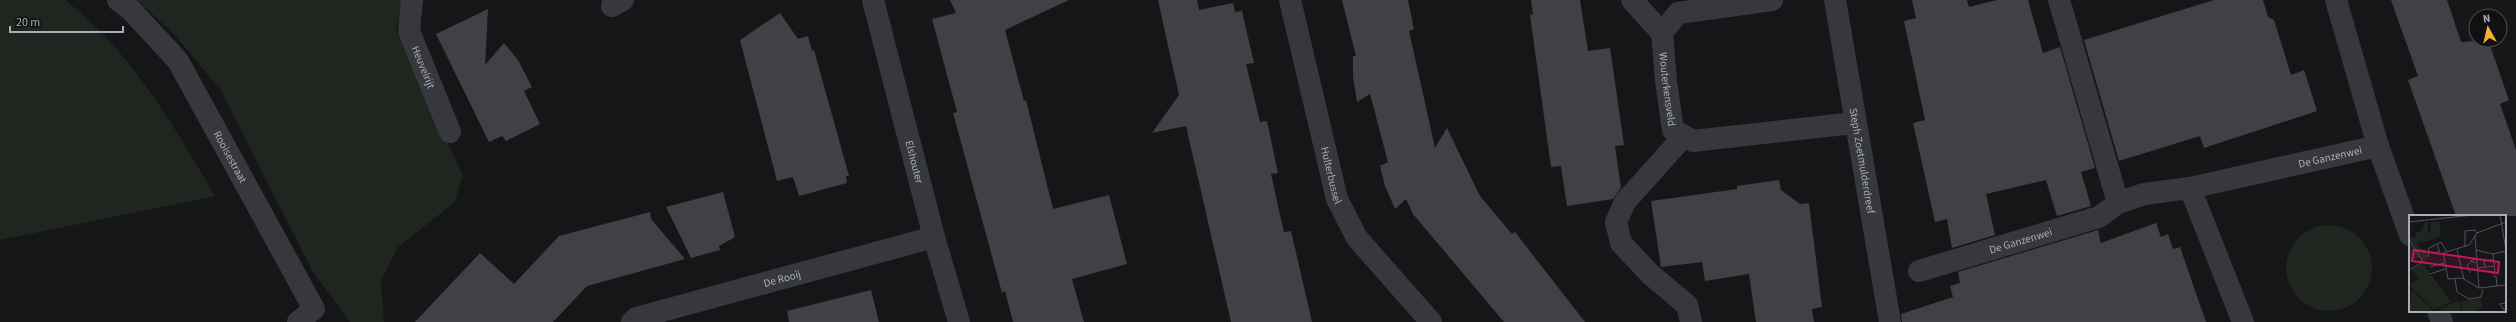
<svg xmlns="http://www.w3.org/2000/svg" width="2516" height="322" viewBox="0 0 2516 322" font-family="'Source Sans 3',sans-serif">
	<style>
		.green { fill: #1e261f }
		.building { fill: #404145 }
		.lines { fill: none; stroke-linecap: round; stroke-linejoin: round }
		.minor { stroke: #37383d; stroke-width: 22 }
		.labels { text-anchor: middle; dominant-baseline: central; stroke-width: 3.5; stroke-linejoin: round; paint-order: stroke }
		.street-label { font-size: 11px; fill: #a8adb8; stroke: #111113 }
		.inset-road { fill: none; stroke: #505258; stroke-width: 1 }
		.view { fill: #c2185b; fill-opacity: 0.15; stroke: #c2185b; stroke-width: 2 }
		.inset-edge { fill: none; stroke: #a8adb8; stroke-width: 2 }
	</style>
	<rect width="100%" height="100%" fill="#161618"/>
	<path class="green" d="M 0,0 L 65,0 C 131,51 173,125 215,196 L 0,240 Z
		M 137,0 L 402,0 L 396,30 L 463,176 L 454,203 L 398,247 L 381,280 L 384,322 L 350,322 L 313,272 L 221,91 L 176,36 Z
		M2286 268a43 43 0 1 1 86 0a43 43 0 1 1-86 0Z"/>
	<path class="building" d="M 950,0 L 1069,0 L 1005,30 L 1024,101 L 1026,100 L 1053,209 L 1109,195 L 1127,264 L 1072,279 L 1084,322 L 1013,322 L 1005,291 L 1002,293 L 953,113 L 957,112 L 932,19 L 956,13 Z
		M 1158,0 L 1197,0 L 1199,10 L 1233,3 L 1235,12 L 1242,11 L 1254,63 L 1246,64 L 1260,122 L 1267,121 L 1278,173 L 1271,174 L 1278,206 L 1284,232 L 1291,231 L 1312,322 L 1231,322 L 1186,126 L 1152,133 L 1179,95 Z
		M 1342,0 L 1408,0 L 1414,29 L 1409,31 L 1435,148 L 1447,128 L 1480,196 L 1512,234 L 1515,232 L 1585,322 L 1504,322 L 1413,214 L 1406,199 L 1395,209 L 1385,186 L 1380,166 L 1388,162 L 1370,94 L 1357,102 L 1353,77 L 1353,56 L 1356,56 Z
		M 1531,0 L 1580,0 L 1588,51 L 1610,48 L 1624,145 L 1615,146 L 1621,188 L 1613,199 L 1567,206 L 1561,166 L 1551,167 L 1530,15 L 1533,14 Z
		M 1912,0 L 1967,0 L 1969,7 L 1997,0 L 2028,0 L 2043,53 L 2060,47 L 2095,168 L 2081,172 L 2091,206 L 2057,216 L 2046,180 L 1986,194 L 1995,235 L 1952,248 L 1947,219 L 1935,222 L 1913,123 L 1925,120 L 1904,21 L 1916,18 Z
		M 2214,0 L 2263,0 L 2268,17 L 2274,20 L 2291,75 L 2304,70 L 2317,111 L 2204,148 L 2200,136 L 2119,161 L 2084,40 Z
		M 2391,0 L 2447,0 L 2461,42 L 2488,40 L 2509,100 L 2500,104 L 2516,150 L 2516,216 L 2456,216 L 2408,80 L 2418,76 Z
		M 488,9 L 485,65 L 504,43 L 518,60 L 532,87 L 524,91 L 540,124 L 506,141 L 502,136 L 489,142 L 436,34 Z
		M 780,13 L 798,39 L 808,36 L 812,51 L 814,50 L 849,176 L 846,176 L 847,183 L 799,196 L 793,177 L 777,181 L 740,40 Z
		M 1779,180 L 1781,190 L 1800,204 L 1809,203 L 1822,307 L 1812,309 L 1814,322 L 1756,322 L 1749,274 L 1705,281 L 1702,262 L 1661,267 L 1651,201 L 1737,189 L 1737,186 Z
		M 723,192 L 735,237 L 719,246 L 720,250 L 691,258 L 666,207 Z
		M 650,212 L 651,219 L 685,259 L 587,286 L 553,322 L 415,322 L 480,253 L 514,284 L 559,236 Z
		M 2156,223 L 2161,237 L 2168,234 L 2173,249 L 2180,247 L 2206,322 L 1902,322 L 1901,314 L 1953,297 L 1950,286 L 1960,283 L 1958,272 L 2098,230 L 2101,243 Z
		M 871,290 L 879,322 L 789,322 L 787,311 Z"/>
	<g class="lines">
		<g class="minor">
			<path id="s1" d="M 118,0 L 131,10 L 178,61 L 314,309 L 298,322"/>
			<path id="s2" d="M 412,0 L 409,31 L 450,132"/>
			<path id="s3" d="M 873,0 L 934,237 L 959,322"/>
			<path id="s4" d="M 1290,0 L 1337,199 L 1357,238 L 1431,322"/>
			<path d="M 1632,0 L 1662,33"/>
			<path id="s5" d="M 1772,0 L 1678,13 L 1662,33 L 1666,81 L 1673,130 L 1693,141 L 1854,123"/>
			<path id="s6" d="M 1835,0 L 1890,322"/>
			<path d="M 2059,0 L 2118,203"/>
			<path d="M 2336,0 L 2378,146 L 2410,235"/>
			<path d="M 612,6 L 623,0"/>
			<path d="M 1684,136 L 1625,202 L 1616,222 L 1621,243 L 1650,274 L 1687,305 L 1691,322"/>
			<path d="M 2190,188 L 2243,322"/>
			<path id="s7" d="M 1919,271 L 2099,217 L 2118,203 L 2144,194 L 2190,188 L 2378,146"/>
			<path d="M 2438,311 L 2442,322"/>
			<path id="s8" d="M 632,322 L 636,318 L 934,237"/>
		</g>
	</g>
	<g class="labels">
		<g class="street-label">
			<text stroke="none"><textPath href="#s2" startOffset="70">Heuvelrijt</textPath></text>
			<text stroke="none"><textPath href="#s5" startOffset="177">Wouterkensveld</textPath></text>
			<text stroke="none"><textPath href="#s1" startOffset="195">Rooisestraat</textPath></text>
			<text stroke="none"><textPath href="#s7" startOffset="429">De Ganzenwei</textPath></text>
			<text stroke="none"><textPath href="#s3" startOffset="167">Elshouter</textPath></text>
			<text stroke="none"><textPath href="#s6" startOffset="163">Steph Zoetmulderdreef</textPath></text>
			<text stroke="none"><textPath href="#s4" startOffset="180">Hulterbussel</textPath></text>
			<text stroke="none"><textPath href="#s7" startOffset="106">De Ganzenwei</textPath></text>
			<text stroke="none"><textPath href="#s8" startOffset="157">De Rooij</textPath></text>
		</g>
	</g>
	<g transform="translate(2409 215)">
		<rect width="97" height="97" fill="#161618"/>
		<path d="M 30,6 L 32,20 L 26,24 L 9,28 L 12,34 L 18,34 L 17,53 L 0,23 L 7,22 L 6,18 L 12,17 L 16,7 L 19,7 L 19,18 L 22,18 L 21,7 ZM 0,26 L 3,31 L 11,43 L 0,43 ZM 14,49 L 42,87 L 25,95 L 0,70 L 9,64 L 3,54 ZM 3,75 L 21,92 L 23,96 L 0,97 ZM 72,83 L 73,92 L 66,97 L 54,97 L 51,87 ZM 50,86 L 53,97 L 26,97 L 43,88 Z" fill="#1e261f"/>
		<path class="inset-road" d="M 91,0 L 97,35M 0,7 L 64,0M 97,7 L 68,18 L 60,30 L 34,38 L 39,64 L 53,63 L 70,73 L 97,70M 66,21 L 70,73M 0,24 L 14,47 L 0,55M 56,32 L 56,16 L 66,15 L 68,18M 48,35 L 55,64M 67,35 L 84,39 L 97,36M 25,38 L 31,36 L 28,30M 19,42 L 20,33 L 32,27 L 38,37M 67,44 L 61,46 L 67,48M 21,52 L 35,48M 76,52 L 75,45 L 84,45M 69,53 L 85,51M 61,58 L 58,50 L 61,48M 21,59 L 36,54M 84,59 L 86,58 L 84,39M 84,61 L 87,61 L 88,71M 46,64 L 48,77 L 60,84 L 72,82 L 74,74M 97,88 L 91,89 L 95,95 L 97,93"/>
		<path class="view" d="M 5,35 L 90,47 L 89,58 L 3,46 Z"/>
		<rect width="97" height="97" class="inset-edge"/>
	</g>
	<g transform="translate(2488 28) rotate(352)"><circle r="19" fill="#111113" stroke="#4d4f55"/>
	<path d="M0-3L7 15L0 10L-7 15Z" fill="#f2b134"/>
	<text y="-6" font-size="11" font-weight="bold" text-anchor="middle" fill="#a8adb8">N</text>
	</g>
	<path d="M10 26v6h113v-6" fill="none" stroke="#a8adb8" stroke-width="2"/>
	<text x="16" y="26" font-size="12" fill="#a8adb8" stroke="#111113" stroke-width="3" paint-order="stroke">20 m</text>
</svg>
